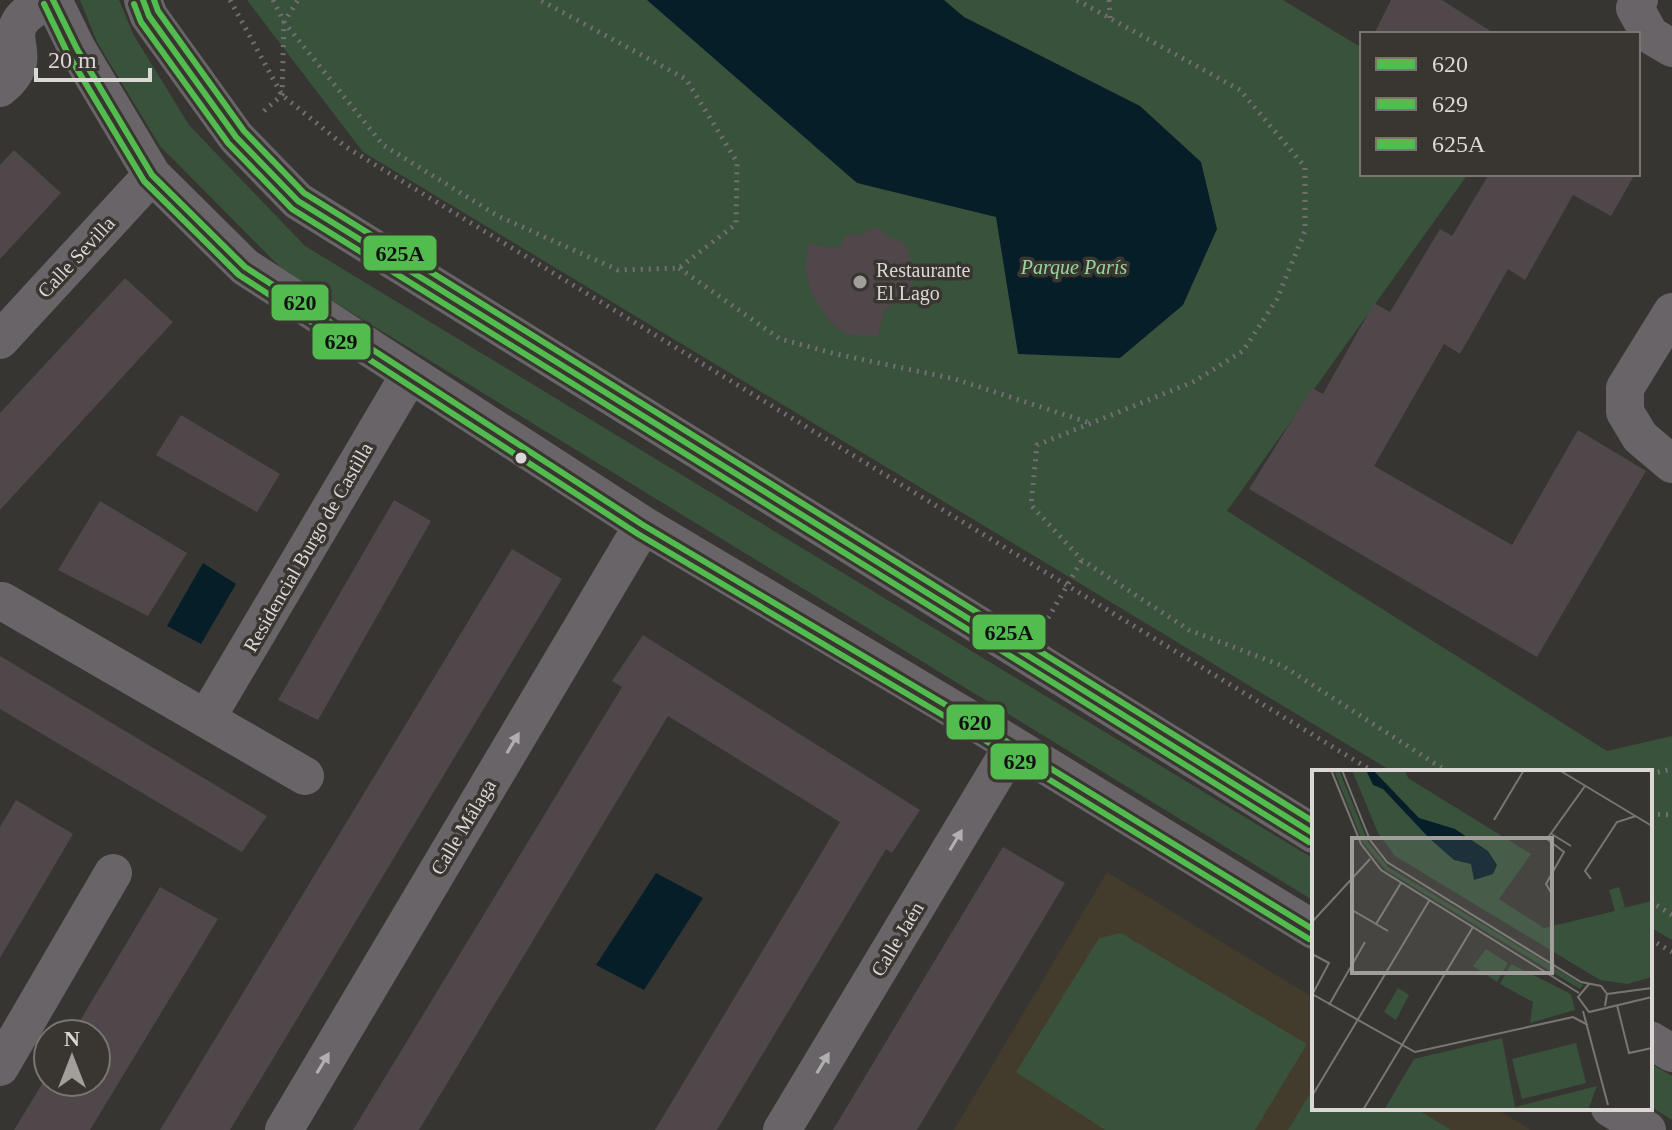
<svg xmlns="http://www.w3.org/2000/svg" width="1672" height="1130" viewBox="0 0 1672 1130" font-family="'Times New Roman',serif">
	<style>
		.education { fill: #433b2c }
		.green { fill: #39523b }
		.water { fill: #051e28 }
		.building { fill: #4f474a }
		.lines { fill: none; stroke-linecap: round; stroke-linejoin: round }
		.path { stroke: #726f70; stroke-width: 5; stroke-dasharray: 2 6; stroke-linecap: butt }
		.minor { stroke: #696468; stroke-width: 38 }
		.bus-1-casing { stroke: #393530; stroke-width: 12 }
		.bus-2-casing { stroke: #393530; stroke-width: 12 }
		.bus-3-casing { stroke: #393530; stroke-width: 12 }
		.bus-1 { stroke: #52bc4e; stroke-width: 6 }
		.bus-2 { stroke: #52bc4e; stroke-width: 6 }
		.bus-3 { stroke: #52bc4e; stroke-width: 6 }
		.oneway { fill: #b2afaf }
		.poi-dot { fill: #a19e9c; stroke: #393530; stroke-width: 3 }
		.bus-dot { fill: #dad7d5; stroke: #393530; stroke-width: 3 }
		.labels { text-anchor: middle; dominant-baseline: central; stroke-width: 7; stroke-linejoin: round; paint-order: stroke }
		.street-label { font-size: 20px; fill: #dad7d5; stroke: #393530 }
		.park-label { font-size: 20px; font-style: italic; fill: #99d59e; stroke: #393530 }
		.poi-label { font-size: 20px; fill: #dad7d5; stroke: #393530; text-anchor: start }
		.inset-road { fill: none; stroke: #787673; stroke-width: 2 }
		.view { fill: #a19e9c; fill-opacity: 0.15; stroke: #a19e9c; stroke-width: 4 }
		.inset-edge { fill: none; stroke: #dad7d5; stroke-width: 4 }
		.line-badge { stroke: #393530; stroke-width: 3 }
		.pale-badge-label { font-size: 22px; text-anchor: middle; font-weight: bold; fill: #111 }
	</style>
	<rect width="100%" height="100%" fill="#373532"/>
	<path class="education" d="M 1107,872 L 1314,998 L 1314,1108 L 1495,1108 L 1531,1130 L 954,1130 Z"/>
	<path class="green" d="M 80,0 L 119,0 L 133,34 L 189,125 L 305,246 L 1314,859 L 1314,901 L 285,272 L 160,146 L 97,42 Z
		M 247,0 L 1283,0 L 1362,48 L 1362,174 L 1468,174 L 1227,511 L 1607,751 L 1672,736 L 1672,940 L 1650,927 L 1650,772 L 1393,772 L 363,152 Z
		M 1121,933 L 1307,1044 L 1255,1130 L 1105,1130 L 1016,1072 L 1099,938 Z
		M 1650,1063 L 1672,1076 L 1672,1120 L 1650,1106 Z
		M 1314,1087 L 1314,1108 L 1415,1108 L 1451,1130 L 1288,1130 Z"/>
	<path class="water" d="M 647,0 L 944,0 L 964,17 L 1140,106 L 1201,162 L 1217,229 L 1183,305 L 1120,358 L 1018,354 L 996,217 L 857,183 Z
		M 203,563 L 236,584 L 201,644 L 167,626 Z
		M 656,873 L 703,898 L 644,990 L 596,965 Z"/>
	<path class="building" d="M 1391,0 L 1442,0 L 1495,34 L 1374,34 Z
		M 14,150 L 61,193 L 0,259 L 0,165 Z
		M 1489,174 L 1635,174 L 1611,216 L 1573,195 L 1525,280 L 1508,269 L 1460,354 L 1444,344 L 1374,466 L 1512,545 L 1578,430 L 1646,471 L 1537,657 L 1249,489 L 1312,388 L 1323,394 L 1374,303 L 1390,312 L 1440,229 L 1452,236 Z
		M 876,227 L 886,235 L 905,243 L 915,274 L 910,291 L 884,311 L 878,337 L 845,334 L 831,323 L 812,295 L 805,269 L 808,244 L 838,248 L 847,234 L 858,235 Z
		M 125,278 L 173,322 L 0,510 L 0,413 Z
		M 181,415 L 280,474 L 257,512 L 156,455 Z
		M 394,500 L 431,521 L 318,720 L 278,700 Z
		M 100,501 L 187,553 L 148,616 L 58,570 Z
		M 512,549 L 562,579 L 230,1130 L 160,1130 Z
		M 643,635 L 920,810 L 892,853 L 886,849 L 717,1130 L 655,1130 L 840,822 L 668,716 L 419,1130 L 353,1130 L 622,687 L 612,681 Z
		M 0,656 L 267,816 L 242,852 L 0,709 Z
		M 16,800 L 73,834 L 0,958 L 0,827 Z
		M 1003,847 L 1065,883 L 917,1130 L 833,1130 Z
		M 160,887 L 218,919 L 90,1130 L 14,1130 L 48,1074 L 48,1082 L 96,1082 L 96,1034 L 72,1034 Z"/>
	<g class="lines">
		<path class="path" d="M 230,0 L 282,95 L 346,147 L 1374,772
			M 273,0 L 284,22 L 383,145 L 498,216 L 618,270 L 679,268 L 736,224 L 737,162 L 686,79 L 540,0
			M 1077,0 L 1240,90 L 1305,167 L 1305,231 L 1277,299 L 1243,351 L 1193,382 L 1037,445 L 1031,505 L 1082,560 L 1189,630 L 1283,666 L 1448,772
			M 1109,0 L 1110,19
			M 264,111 L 282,95 L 284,22 L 298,0
			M 679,268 L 780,339 L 836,354 L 955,379 L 1090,423
			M 1044,625 L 1082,560
			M 1650,774 L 1672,769
			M 1650,814 L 1672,815
			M 1650,901 L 1672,915
			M 1650,939 L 1672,952"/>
		<path class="minor" d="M 53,0 L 77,49 L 152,175 L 245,267 L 643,525 L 983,727 L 1314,930
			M 143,0 L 149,16 L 236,137 L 298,201 L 1314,834
			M 1639,0 L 1635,8 L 1650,35 L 1672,48
			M 0,88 C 37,58 4,42 22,19 C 28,11 41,5 49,0
			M 1672,312 L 1625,388 L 1625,412 L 1640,437 L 1672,464
			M 0,340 L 152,175
			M 2,601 L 305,776
			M 206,719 L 410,374
			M 1650,1040 L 1672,1053
			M 0,1067 L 113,873
			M 1610,1108 L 1647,1130
			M 284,1130 L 643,525
			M 782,1130 L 1012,747"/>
		<defs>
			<path id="bus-1" d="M 53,0 L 77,49 L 152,175 L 245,267 L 643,525 L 983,727 L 1314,930
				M 143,0 L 149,16 L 236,137 L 298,201 L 1314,834"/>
			<path id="bus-2" d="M 44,4 L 68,54 L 144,181 L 239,275 L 638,534 L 978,736 L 1309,939
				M 134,4 L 141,22 L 228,143 L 292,209 L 1309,842"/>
			<path id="bus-3" d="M 154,0 L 158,11 L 244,131 L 304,193 L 1314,822"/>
		</defs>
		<use href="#bus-1" class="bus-1-casing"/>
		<use href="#bus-2" class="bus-2-casing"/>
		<use href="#bus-3" class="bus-3-casing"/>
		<use href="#bus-1" class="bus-1"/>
		<use href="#bus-2" class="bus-2"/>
		<use href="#bus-3" class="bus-3"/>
	</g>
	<defs><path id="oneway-solid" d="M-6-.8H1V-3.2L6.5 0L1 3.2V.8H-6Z" transform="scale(2)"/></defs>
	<g class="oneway">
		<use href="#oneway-solid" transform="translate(513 743) rotate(-59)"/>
		<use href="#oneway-solid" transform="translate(956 840) rotate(-59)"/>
		<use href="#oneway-solid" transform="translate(323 1063) rotate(-59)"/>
		<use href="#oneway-solid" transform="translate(823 1063) rotate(-59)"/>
	</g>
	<circle class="poi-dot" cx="860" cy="282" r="8"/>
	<circle class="bus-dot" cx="521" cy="458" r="7"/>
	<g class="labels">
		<g class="street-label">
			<text transform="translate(76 257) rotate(-47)">Calle Sevilla</text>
			<text transform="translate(308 547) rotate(-60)">Residencial Burgo de Castilla</text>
			<text transform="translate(463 827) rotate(-59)">Calle Málaga</text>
			<text transform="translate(897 939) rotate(-59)">Calle Jaén</text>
		</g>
		<g class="park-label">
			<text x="1074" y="267">Parque París</text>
		</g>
		<g class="poi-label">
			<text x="876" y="270">Restaurante<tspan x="876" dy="23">El Lago</tspan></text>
		</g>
	</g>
	<g transform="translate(1312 770)">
		<rect width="340" height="340" fill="#373532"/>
		<path d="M 22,0 L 27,0 L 56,72 L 76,97 L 271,215 L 268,219 L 74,100 L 51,73 ZM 40,0 L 93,0 L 96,8 L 219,84 L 187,129 L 232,158 L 303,141 L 297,120 L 307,117 L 313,137 L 307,139 L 340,131 L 340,207 L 315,214 L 288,210 L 83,86 L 66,63 ZM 174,179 L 196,193 L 185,212 L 161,196 ZM 199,194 L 259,224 L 263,240 L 218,253 L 221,232 L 188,214 ZM 86,218 L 97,225 L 84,250 L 72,242 ZM 190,268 L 203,337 L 285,316 L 276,340 L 72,340 L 102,289 ZM 264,273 L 274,313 L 210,329 L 200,289 Z" fill="#39523b"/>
		<path d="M 54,0 L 61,0 L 107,48 L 143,59 L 176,81 L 185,95 L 181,104 L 162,110 L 159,94 L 142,90 L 118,69 L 71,19 L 61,15 Z" fill="#051e28"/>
		<path class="inset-road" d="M 19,0 L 49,74 L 69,100 L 267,223M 30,0 L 58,70 L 75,92 L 269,212 L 289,216 L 295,224 L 293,236M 247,0 L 340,56M 182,50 L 212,0M 238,63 L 259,76M 279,109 L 273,101 L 305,52 L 324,46M 240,124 L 234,114 L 252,82 L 235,69 L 273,16M 40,140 L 76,161M 0,152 L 58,89M 64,154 L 89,113M 277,214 L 266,227 L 277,242 L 340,227M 0,224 L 103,282 L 261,247 L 276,255M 295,224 L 340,218M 0,225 L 17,193 L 2,185M 17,235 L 53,172M 305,235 L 317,283 L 340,278M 271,241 L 296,335M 0,326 L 117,131M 51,340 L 161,157"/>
		<path class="view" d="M 40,68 L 240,68 L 240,203 L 40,203 Z"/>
		<rect width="340" height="340" class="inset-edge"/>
	</g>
	<g class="line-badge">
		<rect x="362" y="234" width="76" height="38" rx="8" fill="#52bc4e"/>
		<rect x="270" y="283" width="60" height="39" rx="8" fill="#52bc4e"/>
		<rect x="311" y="322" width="61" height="39" rx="8" fill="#52bc4e"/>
		<rect x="971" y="613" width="76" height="38" rx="8" fill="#52bc4e"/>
		<rect x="945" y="703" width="61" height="38" rx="8" fill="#52bc4e"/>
		<rect x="989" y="742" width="61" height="39" rx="8" fill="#52bc4e"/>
	</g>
	<g class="pale-badge-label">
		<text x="400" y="261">625A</text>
		<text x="300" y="310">620</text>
		<text x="341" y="349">629</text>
		<text x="1009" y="640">625A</text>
		<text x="975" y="730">620</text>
		<text x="1020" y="769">629</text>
	</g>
	<rect x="1360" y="32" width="280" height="144" fill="#393530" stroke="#797672" stroke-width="2"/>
	<rect x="1376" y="58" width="40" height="12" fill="#52bc4e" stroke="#797672" stroke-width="2"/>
	<text x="1432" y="72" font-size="24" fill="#dad7d5">620</text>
	<rect x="1376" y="98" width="40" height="12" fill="#52bc4e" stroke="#797672" stroke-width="2"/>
	<text x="1432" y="112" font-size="24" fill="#dad7d5">629</text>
	<rect x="1376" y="138" width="40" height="12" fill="#52bc4e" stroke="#797672" stroke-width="2"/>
	<text x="1432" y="152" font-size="24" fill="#dad7d5">625A</text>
	<g transform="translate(72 1058)"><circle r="38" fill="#393530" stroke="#797672" stroke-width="2"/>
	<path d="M0-6L14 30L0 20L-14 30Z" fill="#a19e9c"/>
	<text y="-12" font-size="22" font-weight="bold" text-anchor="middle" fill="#dad7d5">N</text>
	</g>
	<path d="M36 68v12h114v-12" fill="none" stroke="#dad7d5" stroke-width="4"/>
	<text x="48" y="68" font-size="24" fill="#dad7d5" stroke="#393530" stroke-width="6" paint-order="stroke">20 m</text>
</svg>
